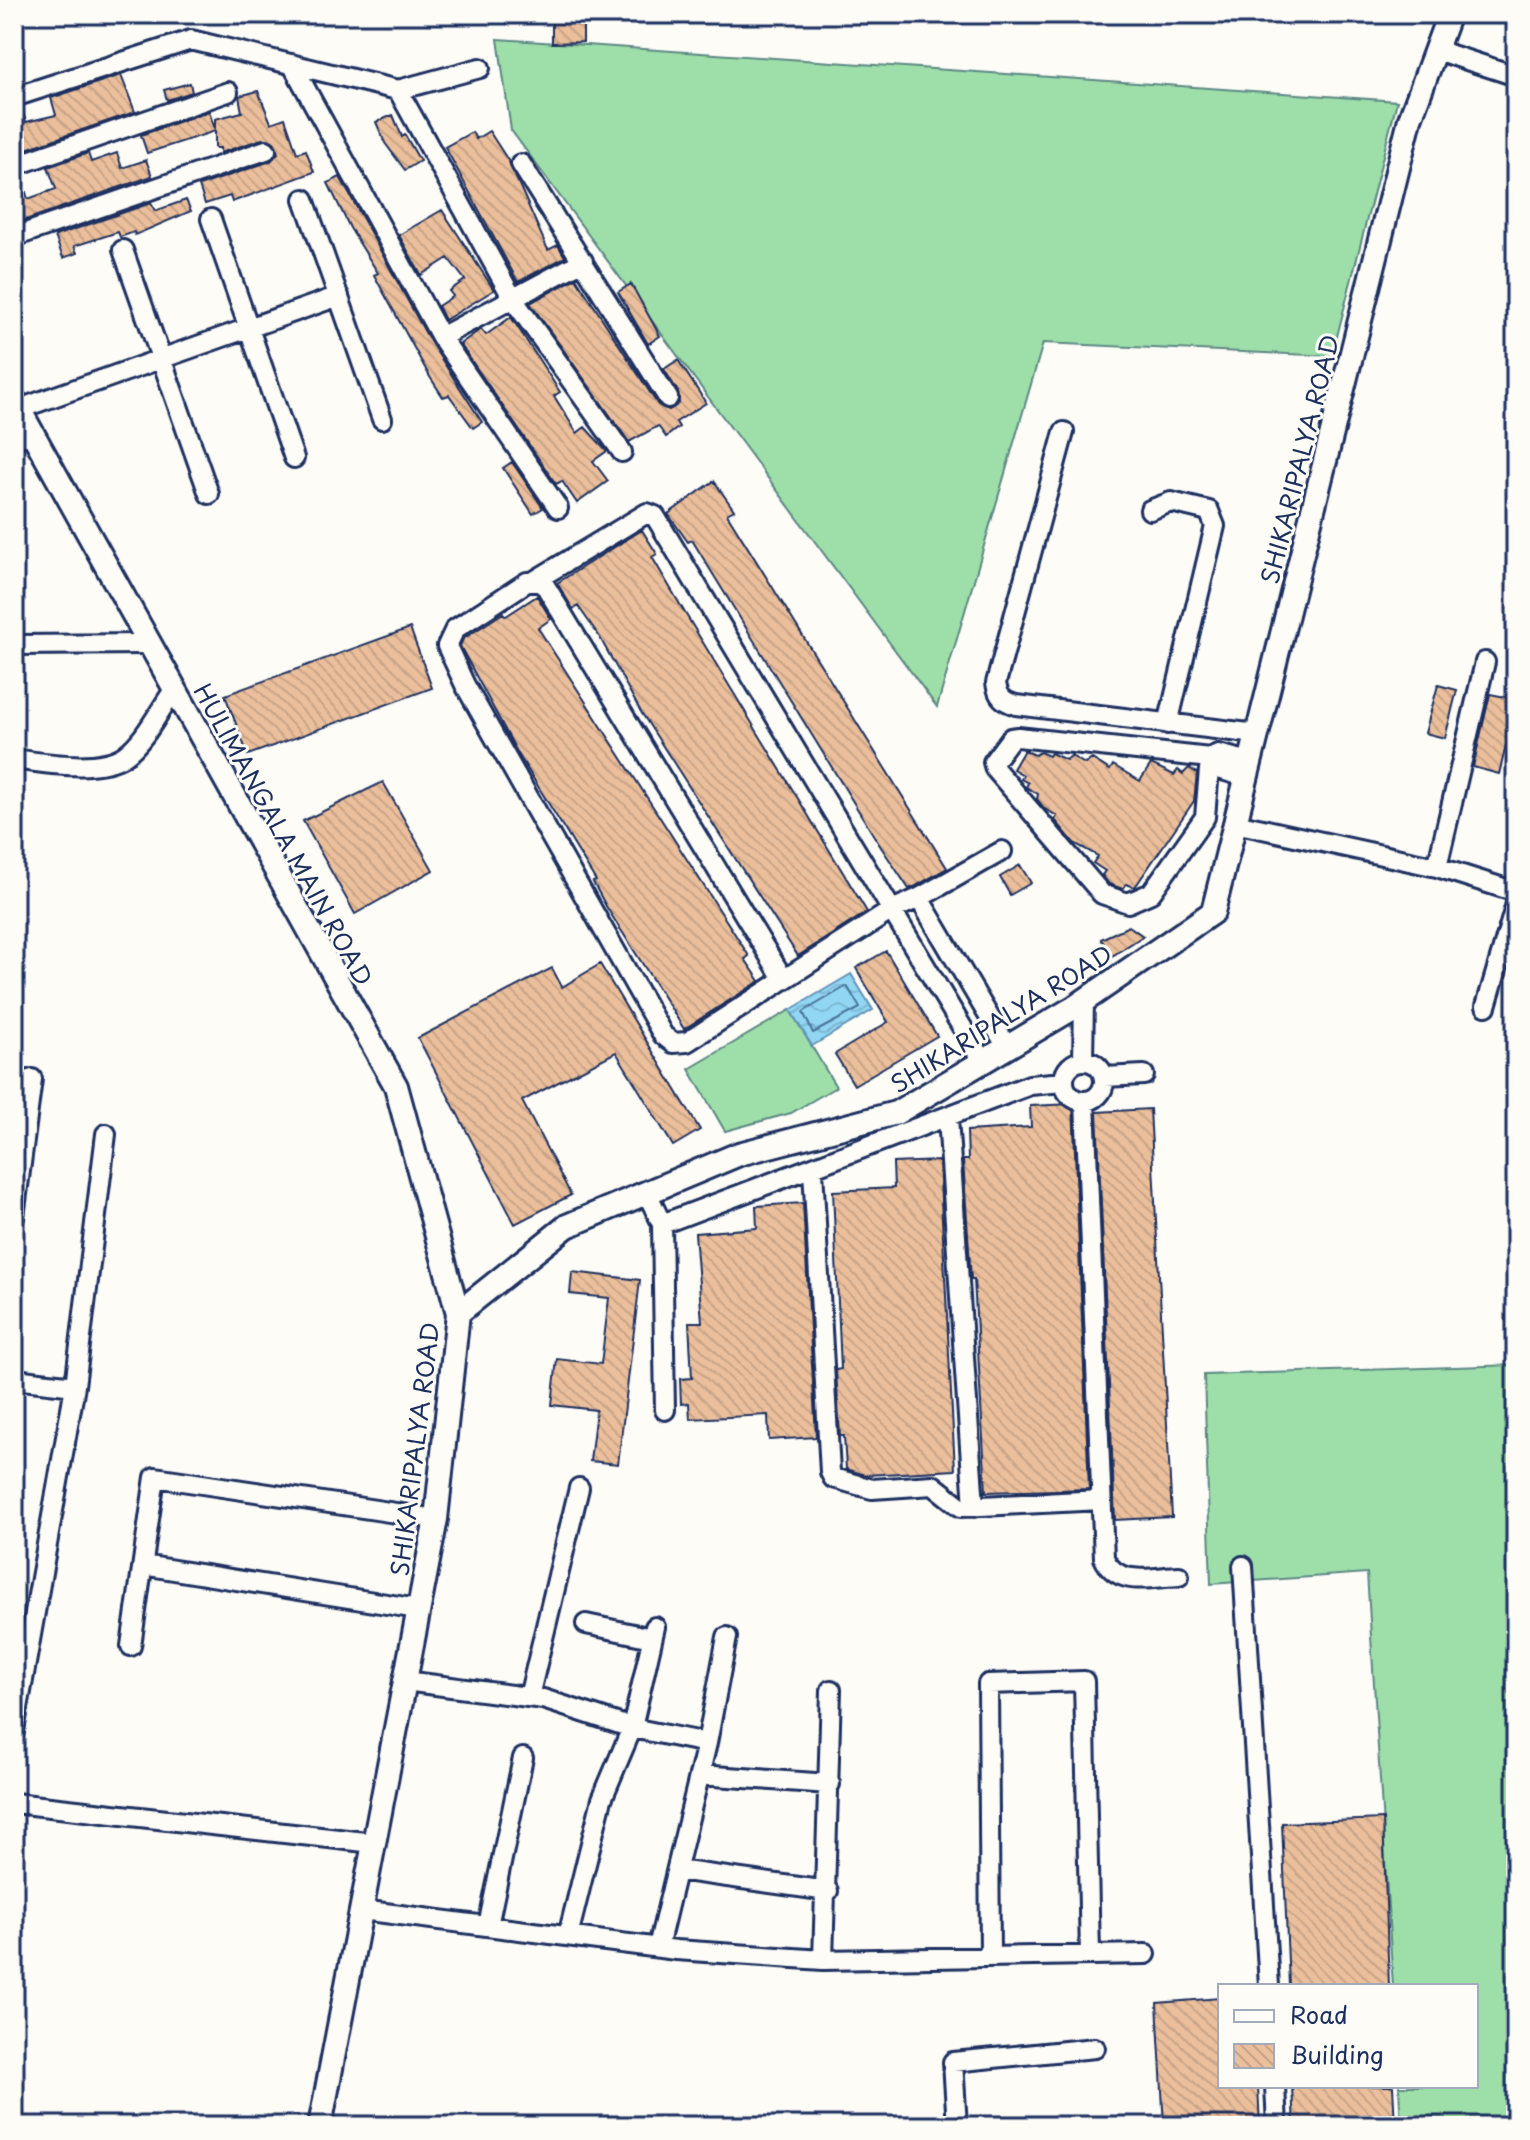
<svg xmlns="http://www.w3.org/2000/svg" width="1530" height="2140" viewBox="0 0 1530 2140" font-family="'Playpen Sans',sans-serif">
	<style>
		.grass { fill: #9edfa9; stroke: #5c8784; stroke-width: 2 }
		.water { fill: url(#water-waves); stroke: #6293b7; stroke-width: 2 }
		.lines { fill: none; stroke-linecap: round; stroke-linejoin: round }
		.shore { stroke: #4a7299; stroke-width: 2 }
		.building { fill: url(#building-back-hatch); stroke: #1b2f5e; stroke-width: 2 }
		.minor-casing { stroke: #1b2f5e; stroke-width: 24 }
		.tertiary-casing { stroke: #1b2f5e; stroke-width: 28 }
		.minor { stroke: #fdfcf7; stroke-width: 18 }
		.tertiary { stroke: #fdfcf7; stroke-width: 22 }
		.labels { text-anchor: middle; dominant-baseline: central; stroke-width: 6; stroke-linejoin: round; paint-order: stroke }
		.street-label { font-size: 24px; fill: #1b2f5e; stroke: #fdfcf7 }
	</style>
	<defs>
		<pattern id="water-waves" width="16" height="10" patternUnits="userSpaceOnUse" patternTransform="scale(2)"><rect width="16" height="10" fill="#91d6f2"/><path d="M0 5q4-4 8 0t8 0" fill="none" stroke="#7cb8d2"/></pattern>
		<pattern id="building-back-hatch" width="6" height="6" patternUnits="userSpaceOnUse" patternTransform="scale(2)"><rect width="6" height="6" fill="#ebbf9b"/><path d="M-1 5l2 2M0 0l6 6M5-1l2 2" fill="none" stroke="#c9a488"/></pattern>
	</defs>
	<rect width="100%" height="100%" fill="#fdfcf7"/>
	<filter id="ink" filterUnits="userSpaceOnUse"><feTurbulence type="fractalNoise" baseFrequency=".0125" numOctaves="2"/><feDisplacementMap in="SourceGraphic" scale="16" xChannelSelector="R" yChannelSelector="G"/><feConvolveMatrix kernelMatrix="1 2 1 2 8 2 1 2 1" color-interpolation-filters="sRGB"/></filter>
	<g filter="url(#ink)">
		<path class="grass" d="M 498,39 L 1397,101 L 1332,356 L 1043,343 L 937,707 L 511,130 Z
			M 790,1010 L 836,1087 L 791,1113 L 725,1131 L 689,1069 Z
			M 1516,1365 L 1516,2126 L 1401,2126 L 1399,2086 L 1476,2086 L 1476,1986 L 1393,1986 L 1367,1573 L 1211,1584 L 1204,1375 Z"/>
		<path class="water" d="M 851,974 L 873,1010 L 812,1046 L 790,1010 Z"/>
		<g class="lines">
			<path class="shore" d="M 847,986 L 860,1008 L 813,1033 L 803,1012 Z"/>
		</g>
		<path class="building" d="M 552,14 L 583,14 L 583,42 L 552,43 Z
			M 121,75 L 135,112 L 14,153 L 14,109 L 21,107 L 26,122 L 56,115 L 51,98 Z
			M 190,83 L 192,92 L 167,100 L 164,90 Z
			M 258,91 L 271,123 L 285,118 L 297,153 L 306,150 L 314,172 L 232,202 L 230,196 L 205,204 L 199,186 L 271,161 L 278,153 L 274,142 L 262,139 L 220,153 L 220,148 L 215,148 L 215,131 L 147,153 L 141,135 L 209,111 L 215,130 L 215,119 L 242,112 L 239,96 Z
			M 393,115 L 402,137 L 405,135 L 420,161 L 405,170 L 385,143 L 376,122 Z
			M 489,131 L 509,162 L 548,250 L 558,245 L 565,257 L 518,282 L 445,147 L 472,132 L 476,139 Z
			M 88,153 L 91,162 L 117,153 L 122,168 L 146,160 L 152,176 L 14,224 L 14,178 L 21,176 L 28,199 L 56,189 L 48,167 Z
			M 340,177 L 431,343 L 482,422 L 473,428 L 449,395 L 443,397 L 430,377 L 374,275 L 378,273 L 350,228 L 328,183 Z
			M 186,200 L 191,211 L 135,235 L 134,232 L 120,237 L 118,232 L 74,246 L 77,253 L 63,258 L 55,236 L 151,203 L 155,211 Z
			M 442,210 L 494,290 L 445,320 L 438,306 L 453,296 L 449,291 L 465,280 L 448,258 L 421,275 L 399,235 Z
			M 576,278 L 658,405 L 669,410 L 679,403 L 678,392 L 664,369 L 678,360 L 706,403 L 676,422 L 679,427 L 666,437 L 658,426 L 629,442 L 530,303 Z
			M 631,284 L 660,336 L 648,344 L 618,292 Z
			M 511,317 L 560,392 L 554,396 L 577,433 L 585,427 L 607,451 L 593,461 L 608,481 L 577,503 L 562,481 L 556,484 L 460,344 L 481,329 L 486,335 Z
			M 512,462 L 543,508 L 533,514 L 503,468 Z
			M 714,481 L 734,510 L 727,514 L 947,868 L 914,887 L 909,889 L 879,844 L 692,540 L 688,542 L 668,514 Z
			M 642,530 L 657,554 L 652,557 L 685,613 L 867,912 L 798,956 L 641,712 L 599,636 L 578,606 L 573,609 L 557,583 Z
			M 537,596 L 551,619 L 538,628 L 749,956 L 745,959 L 760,981 L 684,1029 L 607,908 L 593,882 L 596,881 L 517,752 L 460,646 L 463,639 L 503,613 L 506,616 Z
			M 410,628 L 432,688 L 248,755 L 225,695 Z
			M 1438,685 L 1457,690 L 1445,738 L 1425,733 Z
			M 1490,694 L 1516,699 L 1516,748 L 1506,746 L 1499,774 L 1473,767 Z
			M 1024,750 L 1035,755 L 1040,752 L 1049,756 L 1051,753 L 1066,760 L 1071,756 L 1085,764 L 1092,759 L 1110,770 L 1113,765 L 1140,781 L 1151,764 L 1174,775 L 1178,770 L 1183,774 L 1189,768 L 1197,773 L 1194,801 L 1135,887 L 1126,884 L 1123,889 L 1109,884 L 1102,875 L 1105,871 L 1093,863 L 1098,856 L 1074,843 L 1055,820 L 1057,816 L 1045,809 L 1037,799 L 1038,794 L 1026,787 L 1028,783 L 1021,779 L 1023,775 L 1013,769 Z
			M 383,782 L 433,870 L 355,914 L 303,821 Z
			M 1020,865 L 1031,883 L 1010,895 L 1000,877 Z
			M 1129,926 L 1143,936 L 1112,956 L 1101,939 Z
			M 886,951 L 937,1036 L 854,1085 L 835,1054 L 888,1022 L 856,968 Z
			M 600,964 L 700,1130 L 673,1146 L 616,1052 L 522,1101 L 571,1195 L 515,1224 L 418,1038 L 552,968 L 562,987 Z
			M 1073,1104 L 1089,1489 L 986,1492 L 974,1279 L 971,1279 L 963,1160 L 968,1160 L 967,1131 L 1031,1127 L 1030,1106 Z
			M 1150,1109 L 1172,1517 L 1115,1520 L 1097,1112 Z
			M 939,1161 L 955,1470 L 865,1475 L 846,1469 L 844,1436 L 840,1436 L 836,1370 L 841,1369 L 833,1191 L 894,1188 L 893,1163 Z
			M 803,1203 L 816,1437 L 769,1440 L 768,1415 L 690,1419 L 689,1403 L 681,1404 L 680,1379 L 692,1378 L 689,1322 L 702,1322 L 695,1233 L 757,1228 L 756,1206 Z
			M 572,1272 L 640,1280 L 618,1464 L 590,1461 L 596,1410 L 552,1405 L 557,1359 L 601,1364 L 609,1298 L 570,1294 Z
			M 1383,1819 L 1389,1986 L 1289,1986 L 1282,1823 Z
			M 1220,1998 L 1220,2086 L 1258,2086 L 1260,2126 L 1164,2126 L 1157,2003 Z
			M 1292,2086 L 1393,2086 L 1395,2126 L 1294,2126 Z"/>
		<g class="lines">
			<defs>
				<path id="minor" d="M 1436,50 L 1516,76
					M 292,64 L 441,337 L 558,508
					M 398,90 L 513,299 L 622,452
					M 14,97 L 191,40 L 398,90 L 480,68
					M 521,164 L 668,398
					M 14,166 L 228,92
					M 304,199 L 382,419
					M 211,219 L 294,458
					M 14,237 L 266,150
					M 123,250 L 209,494
					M 441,337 L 583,261
					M 19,409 L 339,296
					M 1064,432 L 996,683 C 998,697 1003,701 1016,705 L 1257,734
					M 14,436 L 33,436
					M 1150,510 L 1171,502 L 1209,511 L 1215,526 L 1168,724
					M 534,581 L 647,513 L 655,516 L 983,1062
					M 14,645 L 148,644
					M 1210,758 L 1205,817 L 1151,893 L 1128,903 L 1102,894 L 995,769 L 993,762 L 1011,738 L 1018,737 L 1210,758 L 1218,754 L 1250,762
					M 14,759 C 43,763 100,773 125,755 C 145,741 160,709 174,690
					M 1212,767 L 1246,777
					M 1235,823 L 1437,867 L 1516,892
					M 1437,867 L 1485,662
					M 919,898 L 1007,1047
					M 784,980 L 546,587 L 540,582 L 527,582 L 455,629 L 447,646 L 465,685 L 663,1035 L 673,1043 L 687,1042 L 892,910 L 919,898 L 1002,851
					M 1486,1006 L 1516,904
					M1064 1081a20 20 0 1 1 40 0a20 20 0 1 1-40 0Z
					M 1083,1061 L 1084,1001
					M 1104,1077 L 1144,1075
					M 1085,1102 L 1104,1558 C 1118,1588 1151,1577 1179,1576
					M 948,1117 L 974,1507
					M 813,1170 L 830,1472 L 833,1478 L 872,1489 L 933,1485 L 961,1507 L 1102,1500
					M 646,1191 L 662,1224
					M 14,1217 L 32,1079
					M 14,1379 L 75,1386 L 14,1731
					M 75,1386 L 106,1134
					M 665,1410 L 662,1224 L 1030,1085 L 1063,1082
					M 143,1565 L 418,1609
					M 1243,1566 L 1269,1986
					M 586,1624 L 652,1638
					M 131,1646 L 155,1477 L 436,1519
					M 405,1681 L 543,1699 L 632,1728 L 655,1627
					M 529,1697 L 579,1488
					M 699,1775 L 830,1784
					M 14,1803 L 374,1843
					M 677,1870 L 828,1891
					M 361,1910 L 676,1950 L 823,1960 L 1146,1954
					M 488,1926 L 523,1758
					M 568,1936 L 602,1799 L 632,1728 L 707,1743
					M 658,1947 L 707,1743 L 727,1637
					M 990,1957 L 988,1684 L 1084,1681 L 1090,1955
					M 823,1960 L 831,1690
					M 1275,2086 L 1277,2126
					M 957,2126 L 953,2062 L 1095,2048"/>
				<path id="tertiary" d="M 14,400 L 396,1086 L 458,1313
					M 320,2126 L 436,1519 L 458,1313 L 567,1226 L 739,1154 L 896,1113 L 1075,1007 L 1213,912 L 1410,119 L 1449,14"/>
			</defs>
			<use href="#minor" class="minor-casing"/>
			<use href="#tertiary" class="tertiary-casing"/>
			<use href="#minor" class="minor"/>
			<use href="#tertiary" class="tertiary"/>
		</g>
	</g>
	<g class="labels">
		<g class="street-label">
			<text transform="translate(1299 459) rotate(-76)">SHIKARIPALYA ROAD</text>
			<text transform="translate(284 834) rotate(61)">HULIMANGALA MAIN ROAD</text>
			<text transform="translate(1001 1018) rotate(-32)">SHIKARIPALYA ROAD</text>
			<text transform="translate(414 1449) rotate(-83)">SHIKARIPALYA ROAD</text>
		</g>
	</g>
	<rect width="1530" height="2140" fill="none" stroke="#fdfcf7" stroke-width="48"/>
	<rect x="24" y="24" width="1482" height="2092" fill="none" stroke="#1b2f5e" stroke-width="3" filter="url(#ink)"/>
	<rect x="1218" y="1984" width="260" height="104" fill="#fdfcf7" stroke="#a3aaba" stroke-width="2"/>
	<rect x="1234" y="2010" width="40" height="12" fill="#fdfcf7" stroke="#a3aaba" stroke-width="2"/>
	<text x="1290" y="2024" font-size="24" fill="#1b2f5e">Road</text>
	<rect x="1234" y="2044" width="40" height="24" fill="url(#building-back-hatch)" stroke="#a3aaba" stroke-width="2"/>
	<text x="1290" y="2064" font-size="24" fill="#1b2f5e">Building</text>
</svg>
